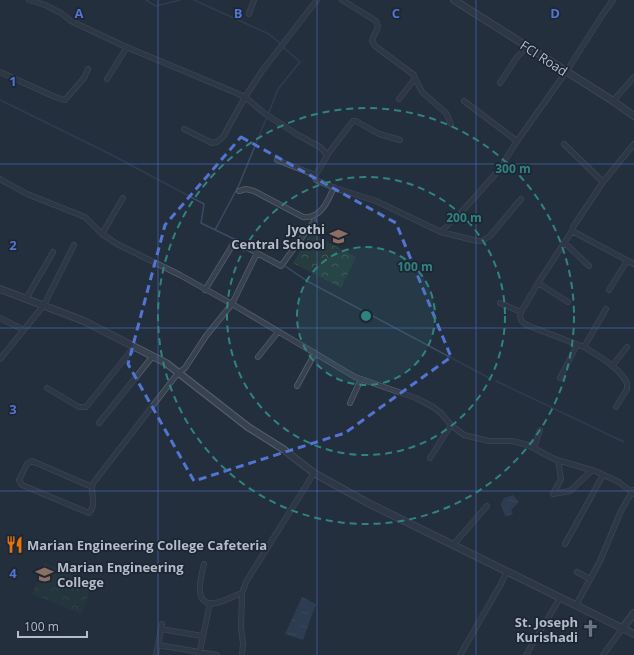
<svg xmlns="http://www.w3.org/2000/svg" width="634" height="655" viewBox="0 0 634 655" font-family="'Open Sans',sans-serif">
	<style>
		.park { fill: url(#park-crowns) }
		.water { fill: url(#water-ripples) }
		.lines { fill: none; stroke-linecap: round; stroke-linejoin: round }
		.stream { stroke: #394c67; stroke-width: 1.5 }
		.minor-casing { stroke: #565f6c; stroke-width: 6 }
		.tertiary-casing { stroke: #565f6c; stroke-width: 8 }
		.minor { stroke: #38414e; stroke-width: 4.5 }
		.tertiary { stroke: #38414e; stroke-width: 6 }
		.marked { fill: none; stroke: #5274d3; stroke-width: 3; stroke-dasharray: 8 5; stroke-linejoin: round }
		.grid { fill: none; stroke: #5274d3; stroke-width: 1; stroke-opacity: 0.55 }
		.ring { fill: none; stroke: #308480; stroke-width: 2; stroke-dasharray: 7 5 }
		.labels { text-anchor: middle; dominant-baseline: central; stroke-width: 3.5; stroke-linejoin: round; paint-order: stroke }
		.street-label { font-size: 13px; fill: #b4bcc9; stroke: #1d2633 }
		.poi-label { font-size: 13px; font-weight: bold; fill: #b4bcc9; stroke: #1d2633; text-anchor: end }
		.grid-label { font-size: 13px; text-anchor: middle; font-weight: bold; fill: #5274d3; stroke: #1d2633; stroke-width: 3.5; stroke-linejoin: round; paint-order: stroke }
		.centre { fill: #308480; stroke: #1d2633; stroke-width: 2 }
		.ring-label { font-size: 12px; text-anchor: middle; font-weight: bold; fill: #308480; stroke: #1d2633; stroke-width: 3.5; stroke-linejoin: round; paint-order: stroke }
	</style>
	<defs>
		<pattern id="park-crowns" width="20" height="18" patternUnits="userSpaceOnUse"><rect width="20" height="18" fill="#263c3f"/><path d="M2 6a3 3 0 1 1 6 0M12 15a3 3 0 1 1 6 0" fill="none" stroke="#435659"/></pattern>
		<pattern id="water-ripples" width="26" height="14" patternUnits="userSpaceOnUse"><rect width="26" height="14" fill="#394c67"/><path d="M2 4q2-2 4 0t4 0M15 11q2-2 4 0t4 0" fill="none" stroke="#53647b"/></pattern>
	</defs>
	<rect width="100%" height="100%" fill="#242f3e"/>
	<path class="park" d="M 311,233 L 356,257 L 341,288 L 293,263 Z
		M 45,563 L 92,584 L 82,614 L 32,594 Z"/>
	<path class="water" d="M 513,495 L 519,502 L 511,510 L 513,513 L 509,516 L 505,516 L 501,504 L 504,498 Z
		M 302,597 L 316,604 L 303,640 L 285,634 Z"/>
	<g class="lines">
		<path class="stream" d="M 146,0 L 156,6 L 180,0
			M 194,0 L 269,34 L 281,44
			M 0,100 L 110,154 L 204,204 L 201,223 L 234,239
			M 269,112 L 278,89 L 300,62 L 283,47
			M 215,230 L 239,185 L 266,119
			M 271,258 L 278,262
			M 285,266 L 307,281 L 491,379
			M 496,381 L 624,442"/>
		<defs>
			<path id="minor" d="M 29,0 L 45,5 L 61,13 L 71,21 L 124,46 L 234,92 L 245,97 L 264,113 L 298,135 L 320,147 L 327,155 C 324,164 316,171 315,178 L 316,180 L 335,188 L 376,201 L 441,232 L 477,241 L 482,241 L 490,236 L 521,199
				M 342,0 L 376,21 C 381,30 373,33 372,41 L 375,46 L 414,75 L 415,78 L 413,81 L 399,99
				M 249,14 L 254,0
				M 0,72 L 55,97 L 65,100 L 84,78 L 88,69
				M 415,78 L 422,92 L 446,113 L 451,124
				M 107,79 L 127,47
				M 500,83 L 517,57 L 527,47
				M 464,101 L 517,141
				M 613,101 L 634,77
				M 184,129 L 212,143 L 217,142 L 223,137 L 245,97 L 262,71 L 317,0
				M 564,144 L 603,182
				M 327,155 L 353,121 L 356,121 L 379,134 L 400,140
				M 277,160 L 315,175
				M 0,179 L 27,194 L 85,217 L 102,234 L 117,244 L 180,275 L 232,304 L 355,377 L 416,398 L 433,407 L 441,413 L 451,425 L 464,435 L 489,441 L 512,441 L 528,445 L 554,459 L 595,471 L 619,482 L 634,494
				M 239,191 L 246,189 L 254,191 L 303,217 C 321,219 328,201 334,187
				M 572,231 L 634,264
				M 441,232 L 465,208 L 499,170 L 515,144 L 566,72 L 603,14 L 613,0
				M 102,234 L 123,198
				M 565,243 L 589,266
				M 538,283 L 568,302
				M 205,290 L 235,241 L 281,266 L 314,221
				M 609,290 L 627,261
				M 26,299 L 53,252
				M 500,303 L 521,312
				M 606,309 L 584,347 L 529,326 C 523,323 518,320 521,312 L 538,283 L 572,231 L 573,227 L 603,182 L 634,144
				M 0,318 L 24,330
				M 584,347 C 600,357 618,366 627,383 L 627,389 L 616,407
				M 258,357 L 278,332
				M 0,359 L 44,305 L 74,245
				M 612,366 L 627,347
				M 560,378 L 577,345
				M 297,386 L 315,353
				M 47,388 L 79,407 L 86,407 L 134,347
				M 350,403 L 361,379
				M 99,423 L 153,356
				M 534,448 L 540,430
				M 430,458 L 451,425
				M 92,487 C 92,495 96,507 89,513 L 22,485 L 19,480 L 27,464 L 32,461 L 92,487 L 94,482 L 178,373 L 185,368 L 206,336 L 232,304 L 257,253
				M 553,494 L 570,491 L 592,470
				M 553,494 L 561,479 L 558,460
				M 565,544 L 603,475
				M 453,545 L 487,506
				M 204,564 C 201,576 192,607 216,603 C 224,601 234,596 242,593 L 246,582 L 314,473
				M 577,572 L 590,579
				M 242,593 L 241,627 L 243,644 L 242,655
				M 576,605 L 600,561 L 621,511 L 633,490
				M 161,629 L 202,636
				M 158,645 L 217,655
				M 156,655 L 162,624
				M 199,655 L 210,603
				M 460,655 L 501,584 L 507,571
				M 526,655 L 560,598
				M 603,655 L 622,629"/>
			<path id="tertiary" d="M 454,0 L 613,101 L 634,116
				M 0,289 L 84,321 L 166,363 L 248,427 L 283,449 L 314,473 L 368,503 L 634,634
				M 622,629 L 634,613"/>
		</defs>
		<use href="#minor" class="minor-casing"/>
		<use href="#tertiary" class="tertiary-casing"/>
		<use href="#minor" class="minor"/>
		<use href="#tertiary" class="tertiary"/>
	</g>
	<path d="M0 0H634V655H0ZM 241,137 L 396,223 L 451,357 L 345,433 L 194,481 L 128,364 L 165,225 Z" fill="#242f3e" fill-opacity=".55" fill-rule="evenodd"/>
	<path class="marked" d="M 241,137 L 396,223 L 451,357 L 345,433 L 194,481 L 128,364 L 165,225 Z"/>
	<path class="grid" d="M 158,0 L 158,655M 317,0 L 317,655M 476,0 L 476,655M 0,164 L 634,164M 0,328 L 634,328M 0,491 L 634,491"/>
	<circle cx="366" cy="316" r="69" fill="#308480" fill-opacity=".12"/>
	<g class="ring">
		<circle cx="366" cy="316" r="69"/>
		<circle cx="366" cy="316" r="139"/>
		<circle cx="366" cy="316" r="208"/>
	</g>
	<defs>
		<symbol id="school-bare" viewBox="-9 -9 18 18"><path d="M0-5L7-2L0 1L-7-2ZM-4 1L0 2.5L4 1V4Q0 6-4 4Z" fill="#8d6e63" stroke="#1d2633" stroke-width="2.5" paint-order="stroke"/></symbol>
		<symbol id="restaurant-bare" viewBox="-9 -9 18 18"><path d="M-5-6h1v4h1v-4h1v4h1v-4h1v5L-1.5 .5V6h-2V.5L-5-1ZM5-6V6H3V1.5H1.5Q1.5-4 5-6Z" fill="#e8710a" stroke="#1d2633" stroke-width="2.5" paint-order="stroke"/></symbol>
		<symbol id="university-bare" viewBox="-9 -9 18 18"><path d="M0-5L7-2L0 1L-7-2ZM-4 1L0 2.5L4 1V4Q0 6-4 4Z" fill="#8d6e63" stroke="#1d2633" stroke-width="2.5" paint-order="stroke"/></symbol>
		<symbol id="church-bare" viewBox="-9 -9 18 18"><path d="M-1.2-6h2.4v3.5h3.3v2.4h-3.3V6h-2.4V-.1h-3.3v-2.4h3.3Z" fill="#6b7280" stroke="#1d2633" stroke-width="2.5" paint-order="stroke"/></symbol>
	</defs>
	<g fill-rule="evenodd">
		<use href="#school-bare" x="326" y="224" width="25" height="25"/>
		<use href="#restaurant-bare" x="2" y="532" width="25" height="25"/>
		<use href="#university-bare" x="32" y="562" width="25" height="25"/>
		<use href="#church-bare" x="578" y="616" width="25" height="25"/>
	</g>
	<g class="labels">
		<g class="street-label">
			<text transform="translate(544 58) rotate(33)">FCI Road</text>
		</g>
		<g class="poi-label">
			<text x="325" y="229">Jyothi<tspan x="325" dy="15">Central School</tspan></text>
			<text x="27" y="545" text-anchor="start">Marian Engineering College Cafeteria</text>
			<text x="57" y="567" text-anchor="start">Marian Engineering<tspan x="57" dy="15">College</tspan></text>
			<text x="578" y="622">St. Joseph<tspan x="578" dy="15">Kurishadi</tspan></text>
		</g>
	</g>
	<g class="grid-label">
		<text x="79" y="18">A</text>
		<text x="238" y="18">B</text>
		<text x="396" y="18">C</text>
		<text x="555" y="18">D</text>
		<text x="13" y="86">1</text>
		<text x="13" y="250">2</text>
		<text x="13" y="414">3</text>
		<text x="13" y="578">4</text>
	</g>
	<circle cx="366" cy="316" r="6" class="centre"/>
	<g class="ring-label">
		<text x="513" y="173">300 m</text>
		<text x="464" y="222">200 m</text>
		<text x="415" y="271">100 m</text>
	</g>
	<path d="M18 631v6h69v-6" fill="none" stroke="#b4bcc9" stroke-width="2"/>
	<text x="24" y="631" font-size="12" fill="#b4bcc9" stroke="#1d2633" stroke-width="3" paint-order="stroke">100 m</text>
</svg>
